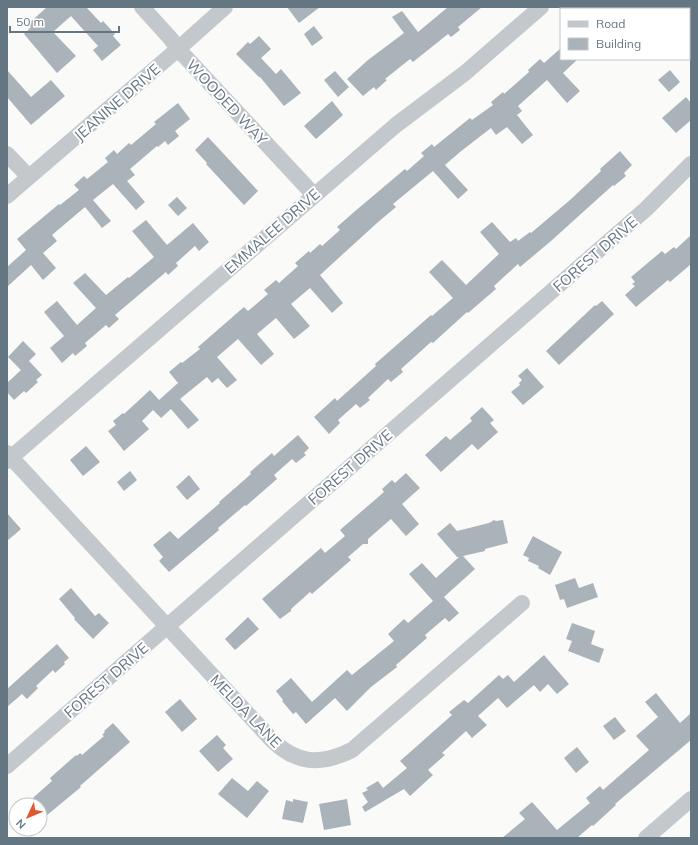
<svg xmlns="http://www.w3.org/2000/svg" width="698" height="845" viewBox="0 0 698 845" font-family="Mulish,sans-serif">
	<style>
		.building { fill: #aab3b9 }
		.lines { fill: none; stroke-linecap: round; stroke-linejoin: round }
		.minor { stroke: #c3c8cc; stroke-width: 16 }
		.labels { text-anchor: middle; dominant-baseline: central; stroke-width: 4; stroke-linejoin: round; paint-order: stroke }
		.street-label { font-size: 15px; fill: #657683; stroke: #fff }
	</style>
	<rect width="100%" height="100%" fill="#fafaf8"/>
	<path class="building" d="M 47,7 L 86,7 L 101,23 L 103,21 L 115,34 L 113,36 L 121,45 L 102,61 L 93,50 L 98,46 L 71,16 L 53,32 L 76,56 L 57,73 L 24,34 L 31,27 L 28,24 Z
		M 287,7 L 320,7 L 299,23 Z
		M 448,7 L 482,7 L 458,27 L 460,30 L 451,37 L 448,34 L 413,62 L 410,59 L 385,79 L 387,80 L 376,90 L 374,87 L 363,96 L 347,79 L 368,60 L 404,33 L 392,17 L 402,11 L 418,32 Z
		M 314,26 L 323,38 L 312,46 L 304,34 Z
		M 259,36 L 271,49 L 261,58 L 276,74 L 281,69 L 301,93 L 284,106 L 260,77 L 259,77 L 236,54 L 248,42 L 250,44 Z
		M 561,48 L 561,59 L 578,59 L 563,73 L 580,91 L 567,103 L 547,80 L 518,106 L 522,111 L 517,115 L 533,135 L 522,144 L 507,127 L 496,135 L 491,128 L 460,152 L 445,165 L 468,190 L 458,199 L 433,171 L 393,204 L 396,207 L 377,223 L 320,275 L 343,303 L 332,313 L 310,288 L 291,304 L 310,326 L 294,339 L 276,318 L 257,334 L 274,354 L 261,365 L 238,339 L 217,357 L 237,380 L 227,388 L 218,378 L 212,383 L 207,377 L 180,399 L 199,420 L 188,429 L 171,409 L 161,418 L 153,410 L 142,421 L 149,429 L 124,451 L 108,431 L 116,425 L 113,421 L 123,413 L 124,414 L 150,390 L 159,400 L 178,383 L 169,372 L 181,362 L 182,363 L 200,349 L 198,347 L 244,307 L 248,311 L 268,294 L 264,290 L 276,280 L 279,283 L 298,266 L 295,263 L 309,251 L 310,253 L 320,244 L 322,246 L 340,230 L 337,227 L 354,212 L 405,169 L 407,171 L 424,156 L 421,153 L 432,144 L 434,147 L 470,118 L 472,120 L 493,105 L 491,102 L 503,92 L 504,94 L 529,72 L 528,70 L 540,59 L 544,63 Z
		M 7,70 L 31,97 L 51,80 L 65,96 L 31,125 L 7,97 Z
		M 670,70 L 680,82 L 669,92 L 658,80 Z
		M 335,71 L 349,87 L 338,97 L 324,80 Z
		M 686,97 L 691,103 L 691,120 L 676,133 L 662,118 Z
		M 332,101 L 343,115 L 316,139 L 304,126 Z
		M 178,103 L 190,119 L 175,131 L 179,136 L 168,145 L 165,141 L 158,147 L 157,146 L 130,169 L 135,175 L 127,181 L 145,202 L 136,210 L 113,184 L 93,200 L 111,221 L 102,228 L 85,207 L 52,235 L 57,241 L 43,253 L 56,268 L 43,280 L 31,265 L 7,287 L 7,267 L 26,250 L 17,239 L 59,204 L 60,205 L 79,190 L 74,185 L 84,176 L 87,179 L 108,162 L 105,158 L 114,150 L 117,154 L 129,143 L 131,145 L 156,124 L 154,122 Z
		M 208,137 L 258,191 L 244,205 L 206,164 L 207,163 L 195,150 Z
		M 620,151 L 632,165 L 624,173 L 626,176 L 614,186 L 613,185 L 551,241 L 520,267 L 518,264 L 494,286 L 496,289 L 468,313 L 467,312 L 433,343 L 431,342 L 401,369 L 403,372 L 391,382 L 388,379 L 368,398 L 370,400 L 360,408 L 356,404 L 338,420 L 340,423 L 329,434 L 314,417 L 335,398 L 337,401 L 376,366 L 375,364 L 431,315 L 432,316 L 453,298 L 429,272 L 442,260 L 466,285 L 499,254 L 480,232 L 492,222 L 510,242 L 516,238 L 518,241 L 530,232 L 531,233 L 570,200 L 601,171 L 600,169 Z
		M 177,197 L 187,208 L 178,216 L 168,205 Z
		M 146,220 L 167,245 L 193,223 L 209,242 L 199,251 L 195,246 L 176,263 L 178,266 L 168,275 L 166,272 L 115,315 L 119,319 L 109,328 L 106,325 L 85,343 L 87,346 L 75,356 L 73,353 L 62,363 L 50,348 L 64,336 L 44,312 L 57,301 L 77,325 L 96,308 L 73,283 L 85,273 L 106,295 L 128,277 L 129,278 L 154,257 L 132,231 Z
		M 691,235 L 691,264 L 670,282 L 668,280 L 636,307 L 625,295 L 635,286 L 632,284 L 635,282 L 631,277 L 662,251 L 665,254 L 674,247 L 676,249 Z
		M 602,301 L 614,314 L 559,365 L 546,351 L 595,305 L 596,306 Z
		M 23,341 L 36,354 L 29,361 L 42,375 L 36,380 L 38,382 L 26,393 L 24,391 L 14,400 L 7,392 L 7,383 L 21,370 L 8,357 Z
		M 527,368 L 544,387 L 523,405 L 511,392 L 520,385 L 519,383 L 522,380 L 518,376 Z
		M 482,407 L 494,420 L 490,423 L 498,432 L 478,450 L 472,444 L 441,472 L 425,455 L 446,436 L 450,440 L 472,421 L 470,418 Z
		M 298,435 L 309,448 L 304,453 L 306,455 L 296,463 L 292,459 L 274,475 L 277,479 L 246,506 L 245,505 L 218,528 L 219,530 L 169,572 L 159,561 L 163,557 L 153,545 L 170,531 L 178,539 L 220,503 L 219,502 L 251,474 L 250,472 L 272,453 L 274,456 Z
		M 86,446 L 100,462 L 83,476 L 70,460 Z
		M 130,471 L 137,480 L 124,491 L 117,482 Z
		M 406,473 L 420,488 L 402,504 L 419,524 L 406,536 L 391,519 L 368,539 L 368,544 L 363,544 L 348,557 L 351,560 L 312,594 L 310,592 L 291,609 L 291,611 L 280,619 L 262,599 L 321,548 L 325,553 L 345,536 L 340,530 L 384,492 L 382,489 L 392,480 L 395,483 Z
		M 189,475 L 200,489 L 187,500 L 176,487 Z
		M 7,513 L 21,529 L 7,541 Z
		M 494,520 L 496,521 L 503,520 L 508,543 L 485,549 L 485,551 L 463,556 L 475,569 L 444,597 L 459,613 L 449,622 L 445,618 L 425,635 L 427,638 L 396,665 L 397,667 L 371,687 L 347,711 L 335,698 L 306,724 L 296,712 L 293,714 L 282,701 L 283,700 L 276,691 L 291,678 L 312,702 L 347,670 L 352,675 L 394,641 L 388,634 L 404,619 L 408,623 L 433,601 L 409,574 L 422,563 L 436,578 L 459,557 L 457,557 L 437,534 L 450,523 L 457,531 L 489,523 Z
		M 533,536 L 562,552 L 550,575 L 538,568 L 539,566 L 528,561 L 529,558 L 523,555 Z
		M 575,578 L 579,588 L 593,583 L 598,597 L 567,608 L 564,599 L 560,600 L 555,585 Z
		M 71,588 L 95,616 L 99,613 L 109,623 L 93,639 L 74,619 L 75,618 L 59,599 Z
		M 248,617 L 259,629 L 235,650 L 225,639 Z
		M 572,623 L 595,631 L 591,644 L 604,649 L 599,663 L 568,651 L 572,641 L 566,639 Z
		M 57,644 L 69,658 L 64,662 L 65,664 L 55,673 L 53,670 L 36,686 L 38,688 L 27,699 L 22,694 L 7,707 L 7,689 Z
		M 544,655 L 569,684 L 557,694 L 548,684 L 540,692 L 534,685 L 507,708 L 498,698 L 478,716 L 487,725 L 472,738 L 466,731 L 442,753 L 445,755 L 428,770 L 433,775 L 410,796 L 404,789 L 365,812 L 362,807 L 368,802 L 362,793 L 368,790 L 366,788 L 378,781 L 383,788 L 407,768 L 400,761 L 452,715 L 449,712 L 464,700 L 468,703 L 499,675 L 503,679 L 508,675 L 514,682 Z
		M 656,693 L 680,723 L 691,713 L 691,740 L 615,804 L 616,805 L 593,826 L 592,825 L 577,838 L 502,838 L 525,819 L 519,813 L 532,802 L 557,830 L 590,803 L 586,798 L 600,786 L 603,790 L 649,750 L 636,736 L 658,717 L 645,702 Z
		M 180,699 L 197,719 L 182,732 L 165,712 Z
		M 615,717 L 626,731 L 614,740 L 603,726 Z
		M 113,723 L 130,742 L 80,786 L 81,787 L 40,821 L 40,805 L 25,805 L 52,781 L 50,778 L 76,755 L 77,756 L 80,753 L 82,755 L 104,736 L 102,735 L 105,732 L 104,731 Z
		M 217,735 L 226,745 L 223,748 L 233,759 L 218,772 L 199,751 Z
		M 577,747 L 589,762 L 576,773 L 564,758 Z
		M 232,778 L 248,791 L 257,781 L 269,791 L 247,818 L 218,794 Z
		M 293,799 L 308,802 L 303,823 L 282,819 L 286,800 L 293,802 Z
		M 347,799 L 351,825 L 324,830 L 319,804 Z"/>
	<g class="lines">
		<path class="minor" d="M 142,7 L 171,39 L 178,49 L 314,195
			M 7,154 L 29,177
			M 7,196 L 178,49 L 225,7
			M 7,453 L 271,739 C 296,764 320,766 352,750 L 522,603
			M 7,461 L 396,125 L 465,73 L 541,7
			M 7,766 L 646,209 L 691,164
			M 646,838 L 691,799"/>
	</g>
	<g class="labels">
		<g class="street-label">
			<text transform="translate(117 102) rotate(-41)">JEANINE DRIVE</text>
			<text transform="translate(227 102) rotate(47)">WOODED WAY</text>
			<text transform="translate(272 231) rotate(-41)">EMMALEE DRIVE</text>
			<text transform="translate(595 254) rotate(-41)">FOREST DRIVE</text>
			<text transform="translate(350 467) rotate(-41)">FOREST DRIVE</text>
			<text transform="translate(106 680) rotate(-41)">FOREST DRIVE</text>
			<text transform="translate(246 711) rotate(46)">MELDA LANE</text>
		</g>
	</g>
	<rect width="698" height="845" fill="none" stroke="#657683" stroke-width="16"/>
	<rect x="560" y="8" width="130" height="52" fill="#ffffff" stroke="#c1c8cd"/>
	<rect x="568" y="21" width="20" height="6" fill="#c3c8cc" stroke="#c1c8cd"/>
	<text x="596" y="28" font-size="12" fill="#657683">Road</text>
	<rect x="568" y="38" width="20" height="12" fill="#aab3b9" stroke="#c1c8cd"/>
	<text x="596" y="48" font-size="12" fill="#657683">Building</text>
	<g transform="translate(28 817) rotate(226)"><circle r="19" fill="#ffffff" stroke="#c1c8cd"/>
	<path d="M0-3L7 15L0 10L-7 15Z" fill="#e4572e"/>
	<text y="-6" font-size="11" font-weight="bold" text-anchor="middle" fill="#657683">N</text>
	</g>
	<path d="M10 26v6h109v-6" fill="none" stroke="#657683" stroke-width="2"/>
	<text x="16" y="26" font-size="12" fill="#657683" stroke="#ffffff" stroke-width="3" paint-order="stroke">50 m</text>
</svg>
